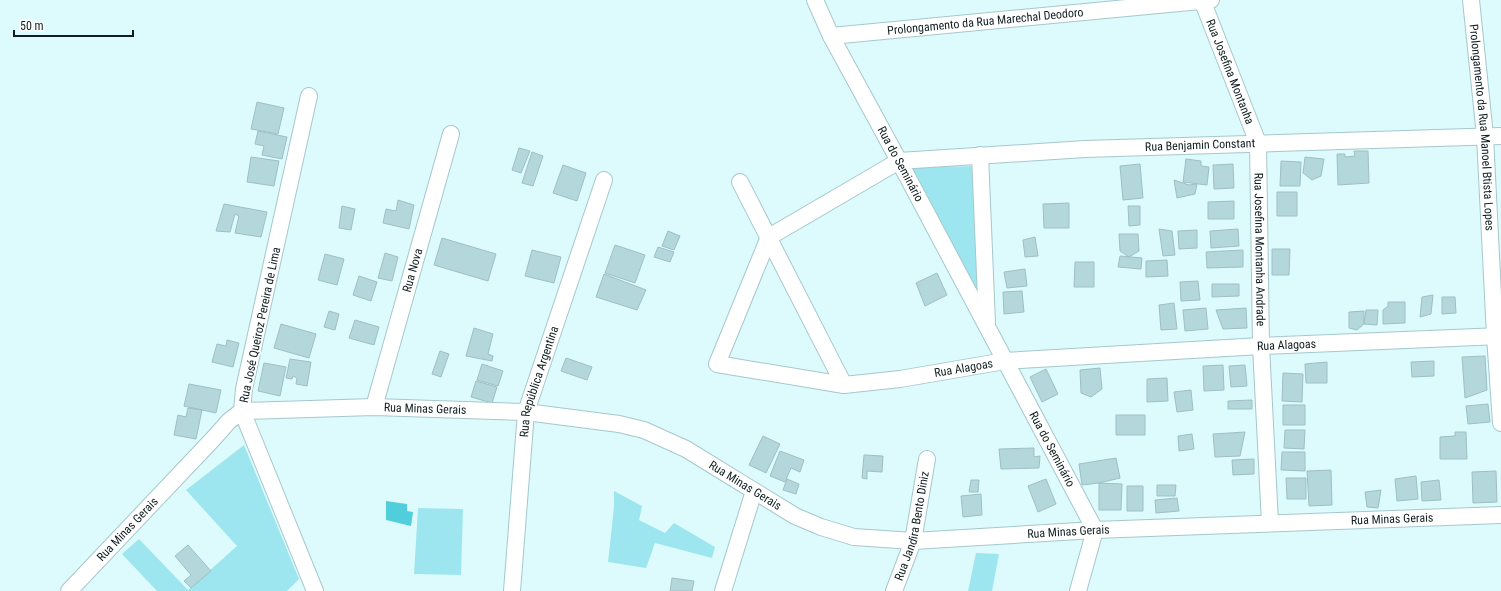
<svg xmlns="http://www.w3.org/2000/svg" width="1501" height="591" viewBox="0 0 1501 591" font-family="'Roboto Condensed',sans-serif">
	<style>
		.green { fill: #9ee6ef }
		.water { fill: #50cedc }
		.building { fill: #b4d7dc; stroke: #9ec0c5 }
		.lines { fill: none; stroke-linecap: round; stroke-linejoin: round }
		.street-casing { stroke: #a5c8cd; stroke-width: 18 }
		.street { stroke: #fff; stroke-width: 16 }
		.labels { text-anchor: middle; dominant-baseline: central; stroke-width: 3.5; stroke-linejoin: round; paint-order: stroke }
		.street-label { font-size: 12px; fill: #101d1f; stroke: #fff }
	</style>
	<rect width="100%" height="100%" fill="#ddfafd"/>
	<path class="green" d="M 974,166 L 981,306 L 908,168 Z
		M 244,445 L 299,579 L 287,591 L 157,591 L 122,554 L 139,539 L 188,590 L 237,546 L 186,490 Z
		M 614,491 L 642,506 L 639,520 L 665,533 L 674,523 L 715,547 L 712,558 L 655,543 L 646,568 L 608,562 L 614,507 Z
		M 418,508 L 463,509 L 461,575 L 414,574 Z
		M 976,553 L 999,554 L 992,591 L 968,591 Z"/>
	<path class="water" d="M 386,501 L 407,504 L 407,511 L 413,512 L 411,526 L 386,520 Z"/>
	<path class="building" d="M 257,102 L 284,108 L 278,134 L 251,129 Z
		M 258,131 L 287,137 L 282,159 L 262,155 L 264,146 L 255,144 Z
		M 519,148 L 530,151 L 521,173 L 512,170 Z
		M 1354,151 L 1368,151 L 1369,183 L 1338,185 L 1337,154 L 1345,154 L 1345,157 L 1355,156 Z
		M 532,152 L 543,156 L 533,186 L 522,183 Z
		M 251,157 L 279,161 L 274,186 L 247,182 Z
		M 1305,157 L 1324,159 L 1321,176 L 1312,180 L 1303,173 Z
		M 1186,159 L 1201,161 L 1201,166 L 1209,167 L 1207,185 L 1183,182 Z
		M 1281,161 L 1301,162 L 1300,186 L 1280,186 Z
		M 1140,164 L 1143,198 L 1123,200 L 1120,166 Z
		M 1233,164 L 1234,188 L 1214,189 L 1213,165 Z
		M 563,165 L 586,173 L 577,201 L 553,193 Z
		M 1174,180 L 1189,185 L 1197,184 L 1195,194 L 1177,198 Z
		M 1277,192 L 1297,192 L 1297,216 L 1277,216 Z
		M 398,200 L 414,205 L 409,229 L 383,223 L 386,209 L 396,211 Z
		M 1234,201 L 1234,219 L 1208,219 L 1208,202 Z
		M 1069,203 L 1069,228 L 1044,228 L 1043,204 Z
		M 224,204 L 267,212 L 261,237 L 235,233 L 239,216 L 235,214 L 230,232 L 216,231 Z
		M 342,206 L 355,209 L 351,230 L 339,228 Z
		M 1128,206 L 1140,206 L 1140,225 L 1129,226 Z
		M 1159,229 L 1172,231 L 1175,255 L 1163,256 Z
		M 1238,229 L 1239,246 L 1211,248 L 1210,231 Z
		M 1197,230 L 1197,248 L 1179,249 L 1178,231 Z
		M 668,231 L 680,236 L 674,250 L 662,246 Z
		M 1119,234 L 1138,234 L 1139,251 L 1129,257 L 1120,251 Z
		M 1035,237 L 1038,256 L 1025,257 L 1023,240 Z
		M 442,238 L 496,254 L 488,281 L 434,265 Z
		M 615,245 L 645,255 L 635,283 L 605,273 Z
		M 658,247 L 674,252 L 670,262 L 654,257 Z
		M 1272,249 L 1290,249 L 1289,275 L 1272,275 Z
		M 532,250 L 561,257 L 554,283 L 525,276 Z
		M 1243,250 L 1243,267 L 1207,268 L 1206,252 Z
		M 385,253 L 398,257 L 392,281 L 378,278 Z
		M 325,254 L 344,259 L 337,285 L 318,280 Z
		M 1120,256 L 1142,258 L 1141,269 L 1118,267 Z
		M 1167,260 L 1168,276 L 1146,277 L 1146,261 Z
		M 1075,262 L 1094,262 L 1094,287 L 1074,287 Z
		M 1025,269 L 1027,286 L 1007,288 L 1004,272 Z
		M 937,273 L 947,295 L 925,306 L 916,283 Z
		M 604,274 L 646,290 L 637,310 L 596,297 Z
		M 359,276 L 377,282 L 371,301 L 353,295 Z
		M 1198,281 L 1200,300 L 1181,301 L 1180,282 Z
		M 1212,284 L 1239,284 L 1239,296 L 1212,297 Z
		M 1022,291 L 1024,312 L 1004,314 L 1003,292 Z
		M 1433,295 L 1431,314 L 1420,317 L 1422,297 Z
		M 1442,297 L 1455,297 L 1456,313 L 1442,314 Z
		M 1388,302 L 1405,302 L 1405,323 L 1383,324 L 1383,310 L 1388,306 Z
		M 1174,303 L 1177,329 L 1161,330 L 1159,305 Z
		M 1206,308 L 1208,329 L 1185,331 L 1183,310 Z
		M 1246,308 L 1247,328 L 1223,329 L 1216,310 Z
		M 1366,310 L 1378,310 L 1377,325 L 1364,324 Z
		M 329,311 L 339,314 L 335,330 L 324,327 Z
		M 1364,311 L 1364,324 L 1357,330 L 1349,328 L 1349,312 Z
		M 355,320 L 379,327 L 374,345 L 349,338 Z
		M 281,324 L 316,334 L 309,358 L 274,348 Z
		M 474,328 L 493,334 L 488,354 L 493,356 L 492,361 L 466,356 Z
		M 227,340 L 239,343 L 233,367 L 212,362 L 217,344 L 226,346 Z
		M 440,351 L 449,354 L 441,377 L 432,374 Z
		M 1485,356 L 1487,390 L 1465,398 L 1462,357 Z
		M 566,358 L 592,367 L 587,380 L 561,371 Z
		M 290,359 L 311,362 L 307,386 L 296,384 L 297,378 L 293,376 L 292,379 L 286,378 Z
		M 1434,361 L 1434,376 L 1412,377 L 1411,362 Z
		M 1327,362 L 1327,383 L 1306,383 L 1305,364 Z
		M 264,363 L 286,367 L 280,396 L 258,391 Z
		M 482,364 L 503,371 L 498,386 L 477,380 Z
		M 1223,365 L 1224,390 L 1204,391 L 1203,366 Z
		M 1245,365 L 1247,386 L 1231,387 L 1229,366 Z
		M 1100,368 L 1102,389 L 1091,397 L 1081,393 L 1080,370 Z
		M 1046,369 L 1058,394 L 1042,402 L 1030,377 Z
		M 1283,373 L 1303,374 L 1302,402 L 1282,401 Z
		M 1167,378 L 1168,401 L 1147,402 L 1147,379 Z
		M 476,381 L 497,387 L 492,403 L 471,397 Z
		M 189,384 L 221,390 L 216,413 L 184,406 Z
		M 1191,390 L 1193,410 L 1177,412 L 1174,392 Z
		M 1252,400 L 1252,409 L 1228,409 L 1228,401 Z
		M 1488,404 L 1490,422 L 1468,424 L 1466,406 Z
		M 1283,405 L 1305,405 L 1305,425 L 1283,425 Z
		M 188,408 L 202,410 L 196,439 L 174,435 L 178,415 L 186,417 Z
		M 1116,415 L 1145,415 L 1145,435 L 1116,435 Z
		M 1285,430 L 1305,430 L 1304,449 L 1284,448 Z
		M 1245,432 L 1240,456 L 1215,457 L 1213,434 Z
		M 1455,432 L 1466,432 L 1467,459 L 1440,459 L 1440,437 L 1455,436 Z
		M 1192,434 L 1194,449 L 1179,451 L 1178,436 Z
		M 763,436 L 780,444 L 766,473 L 749,465 Z
		M 1034,448 L 1034,457 L 1040,456 L 1039,468 L 1001,469 L 999,449 Z
		M 780,451 L 804,460 L 800,472 L 791,468 L 785,482 L 770,476 Z
		M 1282,452 L 1305,452 L 1305,471 L 1281,470 Z
		M 864,455 L 883,456 L 882,472 L 867,471 L 867,479 L 862,478 Z
		M 1116,458 L 1120,478 L 1099,483 L 1082,485 L 1079,464 Z
		M 1254,459 L 1254,474 L 1233,475 L 1232,460 Z
		M 1331,470 L 1332,505 L 1309,506 L 1307,471 Z
		M 1496,471 L 1497,502 L 1473,503 L 1472,472 Z
		M 1416,476 L 1418,499 L 1397,501 L 1395,479 Z
		M 1286,478 L 1306,478 L 1306,499 L 1287,499 Z
		M 787,479 L 799,484 L 796,494 L 783,490 Z
		M 1046,479 L 1056,504 L 1038,512 L 1028,486 Z
		M 971,480 L 979,480 L 978,492 L 969,492 Z
		M 1439,480 L 1441,500 L 1422,501 L 1421,482 Z
		M 1099,483 L 1122,484 L 1121,510 L 1099,510 Z
		M 1157,485 L 1176,485 L 1175,496 L 1157,496 Z
		M 1127,486 L 1143,486 L 1143,511 L 1127,511 Z
		M 1381,490 L 1378,508 L 1367,507 L 1365,492 Z
		M 981,494 L 982,515 L 963,517 L 961,496 Z
		M 1177,498 L 1179,511 L 1156,513 L 1155,500 Z
		M 188,545 L 211,571 L 191,588 L 184,581 L 191,575 L 175,556 Z
		M 672,578 L 694,581 L 692,591 L 670,591 Z"/>
	<g class="lines">
		<defs>
			<g id="street">
				<path id="s1" d="M 815,0 L 831,36 L 899,161 L 1095,530"/>
				<path id="s2" d="M 1202,0 L 1258,143 L 1261,346 L 1270,523"/>
				<path id="s3" d="M 1471,0 L 1485,136 L 1495,336 L 1501,423"/>
				<path id="s4" d="M 831,36 L 1211,0"/>
				<path d="M 309,96 L 244,389 L 242,411 L 315,591"/>
				<path id="s5" d="M 1501,136 L 1085,149 L 899,161 L 769,237 L 717,364 L 844,385 L 900,379 L 1005,361 L 1261,346 L 1501,336"/>
				<path d="M 980,155 L 987,323"/>
				<path d="M 740,182 L 844,385"/>
				<path id="s6" d="M 374,407 L 451,134"/>
				<path id="s7" d="M 69,591 L 213,439 L 229,421 L 242,411 L 374,407 L 526,412 L 619,424 L 644,430 L 686,449 L 795,516 L 821,527 L 854,537 L 913,541 L 1095,530 L 1501,515"/>
				<path id="s8" d="M 512,591 L 526,412 L 604,180"/>
				<path d="M 723,591 L 754,491"/>
				<path id="s9" d="M 894,591 L 913,541 L 927,459"/>
				<path d="M 1078,591 L 1095,530"/>
			</g>
		</defs>
		<use href="#street" class="street-casing"/>
		<use href="#street" class="street"/>
	</g>
	<g class="labels">
		<g class="street-label">
			<text stroke="none"><textPath href="#s4" startOffset="155">Prolongamento da Rua Marechal Deodoro</textPath></text>
			<text stroke="none"><textPath href="#s2" startOffset="77">Rua Josefina Montanha</textPath></text>
			<text stroke="none"><textPath href="#s3" startOffset="128">Prolongamento da Rua Manoel Btista Lopes</textPath></text>
			<text transform="translate(1200 145) rotate(-2)">Rua Benjamin Constant</text>
			<text stroke="none"><textPath href="#s1" startOffset="185">Rua do Seminário</textPath></text>
			<text stroke="none"><textPath href="#s2" startOffset="260">Rua Josefina Montanha Andrade</textPath></text>
			<text stroke="none"><textPath href="#s6" startOffset="142">Rua Nova</textPath></text>
			<text transform="translate(260 325) rotate(-78)">Rua José Queiroz Pereira de Lima</text>
			<text stroke="none"><textPath href="#s5" startOffset="1464">Rua Alagoas</textPath></text>
			<text stroke="none"><textPath href="#s5" startOffset="1140">Rua Alagoas</textPath></text>
			<text stroke="none"><textPath href="#s8" startOffset="212">Rua República Argentina</textPath></text>
			<text stroke="none"><textPath href="#s7" startOffset="433">Rua Minas Gerais</textPath></text>
			<text stroke="none"><textPath href="#s1" startOffset="508">Rua do Seminário</textPath></text>
			<text stroke="none"><textPath href="#s7" startOffset="769">Rua Minas Gerais</textPath></text>
			<text stroke="none"><textPath href="#s7" startOffset="1429">Rua Minas Gerais</textPath></text>
			<text stroke="none"><textPath href="#s9" startOffset="68">Rua Jandira Bento Diniz</textPath></text>
			<text stroke="none"><textPath href="#s7" startOffset="85">Rua Minas Gerais</textPath></text>
			<text stroke="none"><textPath href="#s7" startOffset="1105">Rua Minas Gerais</textPath></text>
		</g>
	</g>
	<path d="M14 30v6h119v-6" fill="none" stroke="#101d1f" stroke-width="2"/>
	<text x="20" y="30" font-size="12" fill="#101d1f" stroke="#ffffff" stroke-width="3" paint-order="stroke">50 m</text>
</svg>
